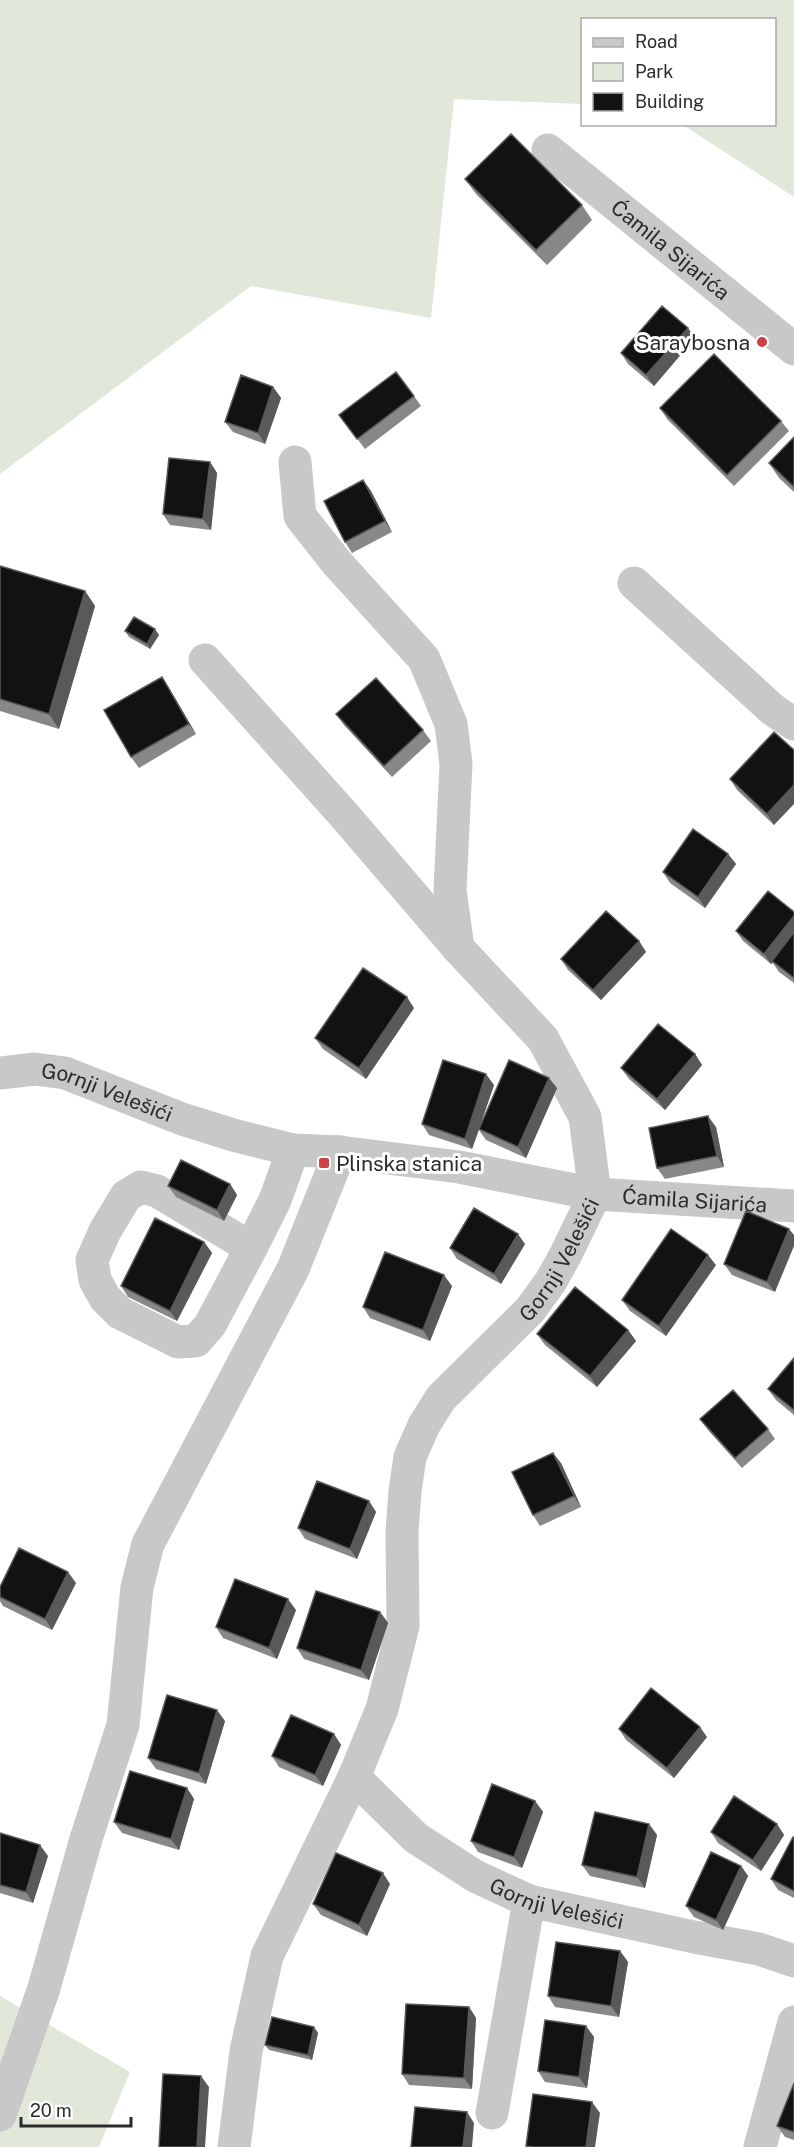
<svg xmlns="http://www.w3.org/2000/svg" width="794" height="2147" viewBox="0 0 794 2147" font-family="'Public Sans',sans-serif">
	<style>
		.green { fill: #e1e8da }
		.lines { fill: none; stroke-linecap: round; stroke-linejoin: round }
		.minor { stroke: #c8c8c8; stroke-width: 33 }
		.wall { fill: #888 }
		.shaded-wall { fill: #595959 }
		.building { fill: #121212; stroke: #595959; stroke-width: 1.5 }
		.poi-dot { fill: #ce4146; stroke: #fff; stroke-width: 2 }
		.labels { text-anchor: middle; dominant-baseline: central; stroke-width: 6; stroke-linejoin: round; paint-order: stroke }
		.street-label { font-size: 21px; fill: #2b2b2b; stroke: #fff }
		.poi-label { font-size: 21px; fill: #2b2b2b; stroke: #fff; text-anchor: end }
	</style>
	<rect width="100%" height="100%" fill="#fff"/>
	<path class="green" d="M 0,0 L 794,0 L 794,197 L 683,125 L 774,124 L 774,20 L 582,20 L 582,104 L 454,99 L 431,318 L 251,286 L 0,474 Z
		M 0,1996 L 130,2072 L 99,2147 L 0,2147 Z"/>
	<g class="lines">
		<g class="minor">
			<path id="s1" d="M 548,150 L 794,349"/>
			<path d="M 295,462 L 300,516 L 337,563 L 424,659 L 451,724 L 456,764 L 450,890 L 458,948"/>
			<path d="M 634,583 L 772,709 L 794,724"/>
			<path d="M 205,660 L 344,815 L 458,948 L 543,1039 L 585,1117 L 595,1194"/>
			<path id="s2" d="M 0,1073 L 35,1069 L 65,1073 L 182,1119 L 233,1135 L 293,1150 L 340,1152 L 459,1167 L 595,1194 L 794,1206"/>
			<path d="M 251,1248 L 157,1191 L 141,1187 L 126,1196 L 105,1231 L 92,1260 L 95,1280 L 105,1298 L 120,1313 L 178,1342 L 196,1341 L 210,1325 L 251,1248 L 275,1200 L 293,1150"/>
			<path id="s3" d="M 354,1777 L 416,1838 L 475,1876 L 529,1901 L 694,1937 L 759,1949 L 794,1961"/>
			<path d="M 492,2113 L 529,1901"/>
			<path d="M 0,2115 L 44,1988 L 86,1839 L 123,1725 L 137,1587 L 148,1544 L 293,1269 L 340,1152"/>
			<path id="s4" d="M 234,2147 L 246,2051 L 267,1956 L 354,1777 L 382,1709 L 403,1626 L 402,1532 L 405,1491 L 410,1457 L 424,1425 L 441,1398 L 530,1310 L 551,1281 L 566,1254 L 595,1194"/>
			<path d="M 760,2147 L 794,2022"/>
		</g>
	</g>
	<path class="wall" d="M 465,179 L 582,205 L 592,220 L 547,265 L 476,194 Z
		M 695,338 L 654,386 L 628,364 L 621,353 Z
		M 273,387 L 281,398 L 265,444 L 233,432 L 225,422 Z
		M 414,396 L 421,406 L 365,449 L 347,425 Z
		M 660,408 L 781,421 L 789,431 L 734,486 L 667,419 Z
		M 794,437 L 794,492 L 779,478 L 769,463 Z
		M 210,462 L 217,473 L 211,530 L 170,525 L 163,514 Z
		M 363,480 L 371,491 L 392,532 L 352,553 L 345,542 Z
		M 0,566 L 85,591 L 95,606 L 59,729 L 0,711 Z
		M 125,631 L 159,635 L 150,649 L 129,637 Z
		M 162,677 L 169,688 L 196,734 L 139,768 L 131,757 Z
		M 336,714 L 423,730 L 431,741 L 392,777 L 344,725 Z
		M 774,732 L 774,825 L 737,790 L 730,779 Z
		M 728,854 L 736,864 L 705,908 L 670,883 L 663,872 Z
		M 794,912 L 794,983 L 779,972 L 773,963 L 771,964 L 743,941 L 736,931 Z
		M 639,941 L 646,952 L 601,1000 L 568,970 L 561,959 Z
		M 414,1008 L 366,1079 L 323,1049 L 315,1038 Z
		M 695,1054 L 702,1065 L 665,1110 L 629,1079 L 621,1068 Z
		M 494,1085 L 480,1126 L 557,1088 L 526,1158 L 486,1140 L 479,1130 L 472,1149 L 429,1135 L 422,1124 Z
		M 716,1127 L 724,1167 L 665,1179 L 657,1168 Z
		M 230,1184 L 237,1195 L 224,1221 L 176,1197 L 168,1186 Z
		M 789,1229 L 775,1292 L 732,1275 L 724,1264 Z
		M 204,1242 L 212,1253 L 177,1321 L 128,1297 L 121,1286 Z
		M 525,1244 L 501,1284 L 457,1259 L 450,1248 Z
		M 716,1265 L 666,1336 L 630,1311 L 622,1300 Z
		M 452,1286 L 430,1341 L 370,1318 L 363,1307 Z
		M 628,1330 L 636,1341 L 597,1387 L 545,1345 L 537,1334 Z
		M 794,1358 L 794,1415 L 776,1400 L 768,1389 Z
		M 700,1419 L 768,1429 L 775,1439 L 742,1468 L 708,1430 Z
		M 561,1463 L 581,1507 L 540,1526 L 533,1515 Z
		M 369,1501 L 376,1512 L 357,1559 L 305,1539 L 298,1528 Z
		M 76,1583 L 52,1630 L 3,1606 L 0,1601 L 0,1587 Z
		M 296,1610 L 277,1659 L 223,1638 L 216,1627 Z
		M 380,1612 L 388,1623 L 369,1680 L 304,1659 L 297,1648 Z
		M 225,1721 L 206,1784 L 156,1769 L 148,1758 Z
		M 619,1729 L 707,1737 L 674,1778 L 626,1740 Z
		M 334,1734 L 341,1745 L 323,1786 L 279,1767 L 272,1756 Z
		M 187,1788 L 194,1799 L 179,1850 L 122,1833 L 114,1822 Z
		M 535,1801 L 543,1812 L 522,1868 L 478,1852 L 471,1841 Z
		M 649,1824 L 657,1835 L 645,1888 L 590,1876 L 582,1865 Z
		M 777,1824 L 784,1835 L 761,1871 L 718,1843 L 711,1832 Z
		M 0,1833 L 48,1856 L 33,1903 L 0,1893 Z
		M 794,1838 L 794,1898 L 778,1890 L 771,1879 Z
		M 741,1866 L 748,1876 L 723,1930 L 694,1917 L 686,1906 Z
		M 390,1884 L 367,1936 L 321,1915 L 313,1904 Z
		M 620,1951 L 628,1962 L 619,2017 L 555,2007 L 548,1996 Z
		M 469,2007 L 476,2018 L 472,2089 L 409,2085 L 402,2074 Z
		M 586,2026 L 594,2037 L 587,2088 L 545,2082 L 538,2071 Z
		M 314,2027 L 318,2033 L 312,2060 L 269,2050 L 265,2045 Z
		M 794,2083 L 794,2140 L 785,2137 L 777,2126 Z"/>
	<path class="shaded-wall" d="M 688,328 L 695,338 L 654,386 L 646,375 Z
		M 273,387 L 281,398 L 265,444 L 258,433 Z
		M 210,462 L 217,473 L 211,530 L 203,519 Z
		M 363,480 L 371,491 L 392,532 L 385,521 Z
		M 85,591 L 95,606 L 59,729 L 49,714 Z
		M 155,629 L 159,635 L 150,649 L 147,644 Z
		M 162,677 L 169,688 L 196,734 L 189,724 Z
		M 794,785 L 794,804 L 774,825 L 767,814 Z
		M 728,854 L 736,864 L 705,908 L 698,897 Z
		M 794,916 L 794,936 L 771,964 L 764,954 Z
		M 639,941 L 646,952 L 601,1000 L 593,990 Z
		M 407,997 L 414,1008 L 366,1079 L 359,1068 Z
		M 695,1054 L 702,1065 L 665,1110 L 657,1099 Z
		M 486,1074 L 494,1085 L 472,1149 L 465,1139 Z
		M 549,1078 L 557,1088 L 526,1158 L 518,1147 Z
		M 708,1116 L 716,1127 L 724,1167 L 717,1156 Z
		M 230,1184 L 237,1195 L 224,1221 L 217,1210 Z
		M 789,1229 L 794,1235 L 794,1246 L 775,1292 L 767,1282 Z
		M 518,1234 L 525,1244 L 501,1284 L 494,1274 Z
		M 204,1242 L 212,1253 L 177,1321 L 170,1311 Z
		M 708,1255 L 716,1265 L 666,1336 L 659,1326 Z
		M 444,1275 L 452,1286 L 430,1341 L 423,1330 Z
		M 628,1330 L 636,1341 L 597,1387 L 590,1376 Z
		M 553,1453 L 561,1463 L 581,1507 L 574,1496 Z
		M 369,1501 L 376,1512 L 357,1559 L 350,1549 Z
		M 68,1572 L 76,1583 L 52,1630 L 45,1619 Z
		M 288,1599 L 296,1610 L 277,1659 L 269,1648 Z
		M 380,1612 L 388,1623 L 369,1680 L 361,1670 Z
		M 217,1710 L 225,1721 L 206,1784 L 199,1773 Z
		M 700,1727 L 707,1737 L 674,1778 L 667,1768 Z
		M 334,1734 L 341,1745 L 323,1786 L 315,1775 Z
		M 187,1788 L 194,1799 L 179,1850 L 171,1839 Z
		M 535,1801 L 543,1812 L 522,1868 L 514,1857 Z
		M 649,1824 L 657,1835 L 645,1888 L 637,1877 Z
		M 777,1824 L 784,1835 L 761,1871 L 753,1860 Z
		M 40,1845 L 48,1856 L 33,1903 L 26,1892 Z
		M 741,1866 L 748,1876 L 723,1930 L 716,1920 Z
		M 383,1873 L 390,1884 L 367,1936 L 359,1925 Z
		M 620,1951 L 628,1962 L 619,2017 L 611,2006 Z
		M 469,2007 L 476,2018 L 472,2089 L 464,2078 Z
		M 586,2026 L 594,2037 L 587,2088 L 579,2077 Z
		M 314,2027 L 318,2033 L 312,2060 L 308,2055 Z
		M 201,2076 L 209,2087 L 205,2147 L 197,2147 Z
		M 592,2102 L 600,2113 L 595,2147 L 586,2147 Z
		M 467,2112 L 474,2123 L 472,2147 L 463,2147 Z"/>
	<path class="building" d="M 511,134 L 582,205 L 536,250 L 465,179 Z
		M 662,306 L 688,328 L 646,375 L 621,353 Z
		M 714,354 L 781,421 L 727,475 L 660,408 Z
		M 396,372 L 414,396 L 357,439 L 339,415 Z
		M 241,375 L 273,387 L 258,433 L 225,422 Z
		M 794,437 L 794,487 L 769,463 Z
		M 169,458 L 210,462 L 203,519 L 163,514 Z
		M 363,480 L 385,521 L 345,542 L 324,501 Z
		M 0,566 L 85,591 L 49,714 L 0,699 Z
		M 134,617 L 155,629 L 147,644 L 125,631 Z
		M 162,677 L 189,724 L 131,757 L 104,710 Z
		M 376,678 L 423,730 L 384,766 L 336,714 Z
		M 774,732 L 794,750 L 794,785 L 767,814 L 730,779 Z
		M 693,829 L 728,854 L 698,897 L 663,872 Z
		M 768,891 L 794,912 L 794,916 L 764,954 L 736,931 Z
		M 606,911 L 639,941 L 593,990 L 561,959 Z
		M 794,932 L 794,978 L 772,961 Z
		M 363,968 L 407,997 L 359,1068 L 315,1038 Z
		M 658,1024 L 695,1054 L 657,1099 L 621,1068 Z
		M 443,1060 L 486,1074 L 465,1139 L 422,1124 Z
		M 509,1060 L 549,1078 L 518,1147 L 479,1129 Z
		M 708,1116 L 717,1156 L 657,1168 L 649,1128 Z
		M 181,1160 L 230,1184 L 217,1210 L 168,1186 Z
		M 474,1208 L 518,1234 L 494,1274 L 450,1248 Z
		M 746,1211 L 789,1229 L 767,1282 L 724,1264 Z
		M 155,1218 L 204,1242 L 170,1311 L 121,1286 Z
		M 671,1229 L 708,1255 L 659,1326 L 622,1300 Z
		M 385,1252 L 444,1275 L 423,1330 L 363,1307 Z
		M 575,1287 L 628,1330 L 590,1376 L 537,1334 Z
		M 794,1358 L 794,1410 L 768,1389 Z
		M 733,1390 L 768,1429 L 735,1458 L 700,1419 Z
		M 553,1453 L 574,1496 L 533,1515 L 512,1472 Z
		M 317,1481 L 369,1501 L 350,1549 L 298,1528 Z
		M 19,1548 L 68,1572 L 45,1619 L 0,1597 L 0,1587 Z
		M 235,1579 L 288,1599 L 269,1648 L 216,1627 Z
		M 316,1591 L 380,1612 L 361,1670 L 297,1648 Z
		M 651,1688 L 700,1727 L 667,1768 L 619,1729 Z
		M 167,1695 L 217,1710 L 199,1773 L 148,1758 Z
		M 291,1715 L 334,1734 L 315,1775 L 272,1756 Z
		M 130,1771 L 187,1788 L 171,1839 L 114,1822 Z
		M 492,1784 L 535,1801 L 514,1857 L 471,1841 Z
		M 734,1796 L 777,1824 L 753,1860 L 711,1832 Z
		M 595,1812 L 649,1824 L 637,1877 L 582,1865 Z
		M 0,1833 L 40,1845 L 26,1892 L 0,1885 Z
		M 793,1837 L 794,1838 L 794,1891 L 771,1879 Z
		M 711,1852 L 741,1866 L 716,1920 L 686,1906 Z
		M 336,1853 L 383,1873 L 359,1925 L 313,1904 Z
		M 556,1942 L 620,1951 L 611,2006 L 548,1996 Z
		M 406,2004 L 469,2007 L 464,2078 L 402,2074 Z
		M 272,2017 L 314,2027 L 308,2055 L 265,2045 Z
		M 545,2020 L 586,2026 L 579,2077 L 538,2071 Z
		M 163,2074 L 201,2076 L 197,2147 L 159,2147 Z
		M 794,2083 L 794,2132 L 777,2126 Z
		M 533,2094 L 592,2102 L 586,2147 L 533,2147 L 526,2146 Z
		M 415,2107 L 467,2112 L 463,2147 L 411,2147 Z"/>
	<g class="poi-dot">
		<circle cx="762" cy="342" r="6"/>
		<rect x="318" y="1157" width="12" height="12" rx="3"/>
	</g>
	<g class="labels">
		<g class="street-label">
			<text stroke="none"><textPath href="#s1" startOffset="158">Ćamila Sijarića</textPath></text>
			<text stroke="none"><textPath href="#s2" startOffset="111">Gornji Velešići</textPath></text>
			<text stroke="none"><textPath href="#s2" startOffset="712">Ćamila Sijarića</textPath></text>
			<text stroke="none"><textPath href="#s4" startOffset="972">Gornji Velešići</textPath></text>
			<text stroke="none"><textPath href="#s3" startOffset="244">Gornji Velešići</textPath></text>
		</g>
		<g class="poi-label">
			<text x="750" y="342">Saraybosna</text>
			<text x="336" y="1163" text-anchor="start">Plinska stanica</text>
		</g>
	</g>
	<rect x="581" y="18" width="195" height="108" fill="#ffffff" stroke="#aaaaaa" stroke-width="1.5"/>
	<rect x="593" y="38" width="30" height="9" fill="#c8c8c8" stroke="#aaaaaa" stroke-width="1.5"/>
	<text x="635" y="48" font-size="18" fill="#2b2b2b">Road</text>
	<rect x="593" y="63" width="30" height="18" fill="#e1e8da" stroke="#aaaaaa" stroke-width="1.5"/>
	<text x="635" y="78" font-size="18" fill="#2b2b2b">Park</text>
	<rect x="593" y="93" width="30" height="18" fill="#121212" stroke="#aaaaaa" stroke-width="1.5"/>
	<text x="635" y="108" font-size="18" fill="#2b2b2b">Building</text>
	<path d="M21 2117v9h110v-9" fill="none" stroke="#2b2b2b" stroke-width="3"/>
	<text x="30" y="2117" font-size="18" fill="#2b2b2b" stroke="#ffffff" stroke-width="4.5" paint-order="stroke">20 m</text>
</svg>
